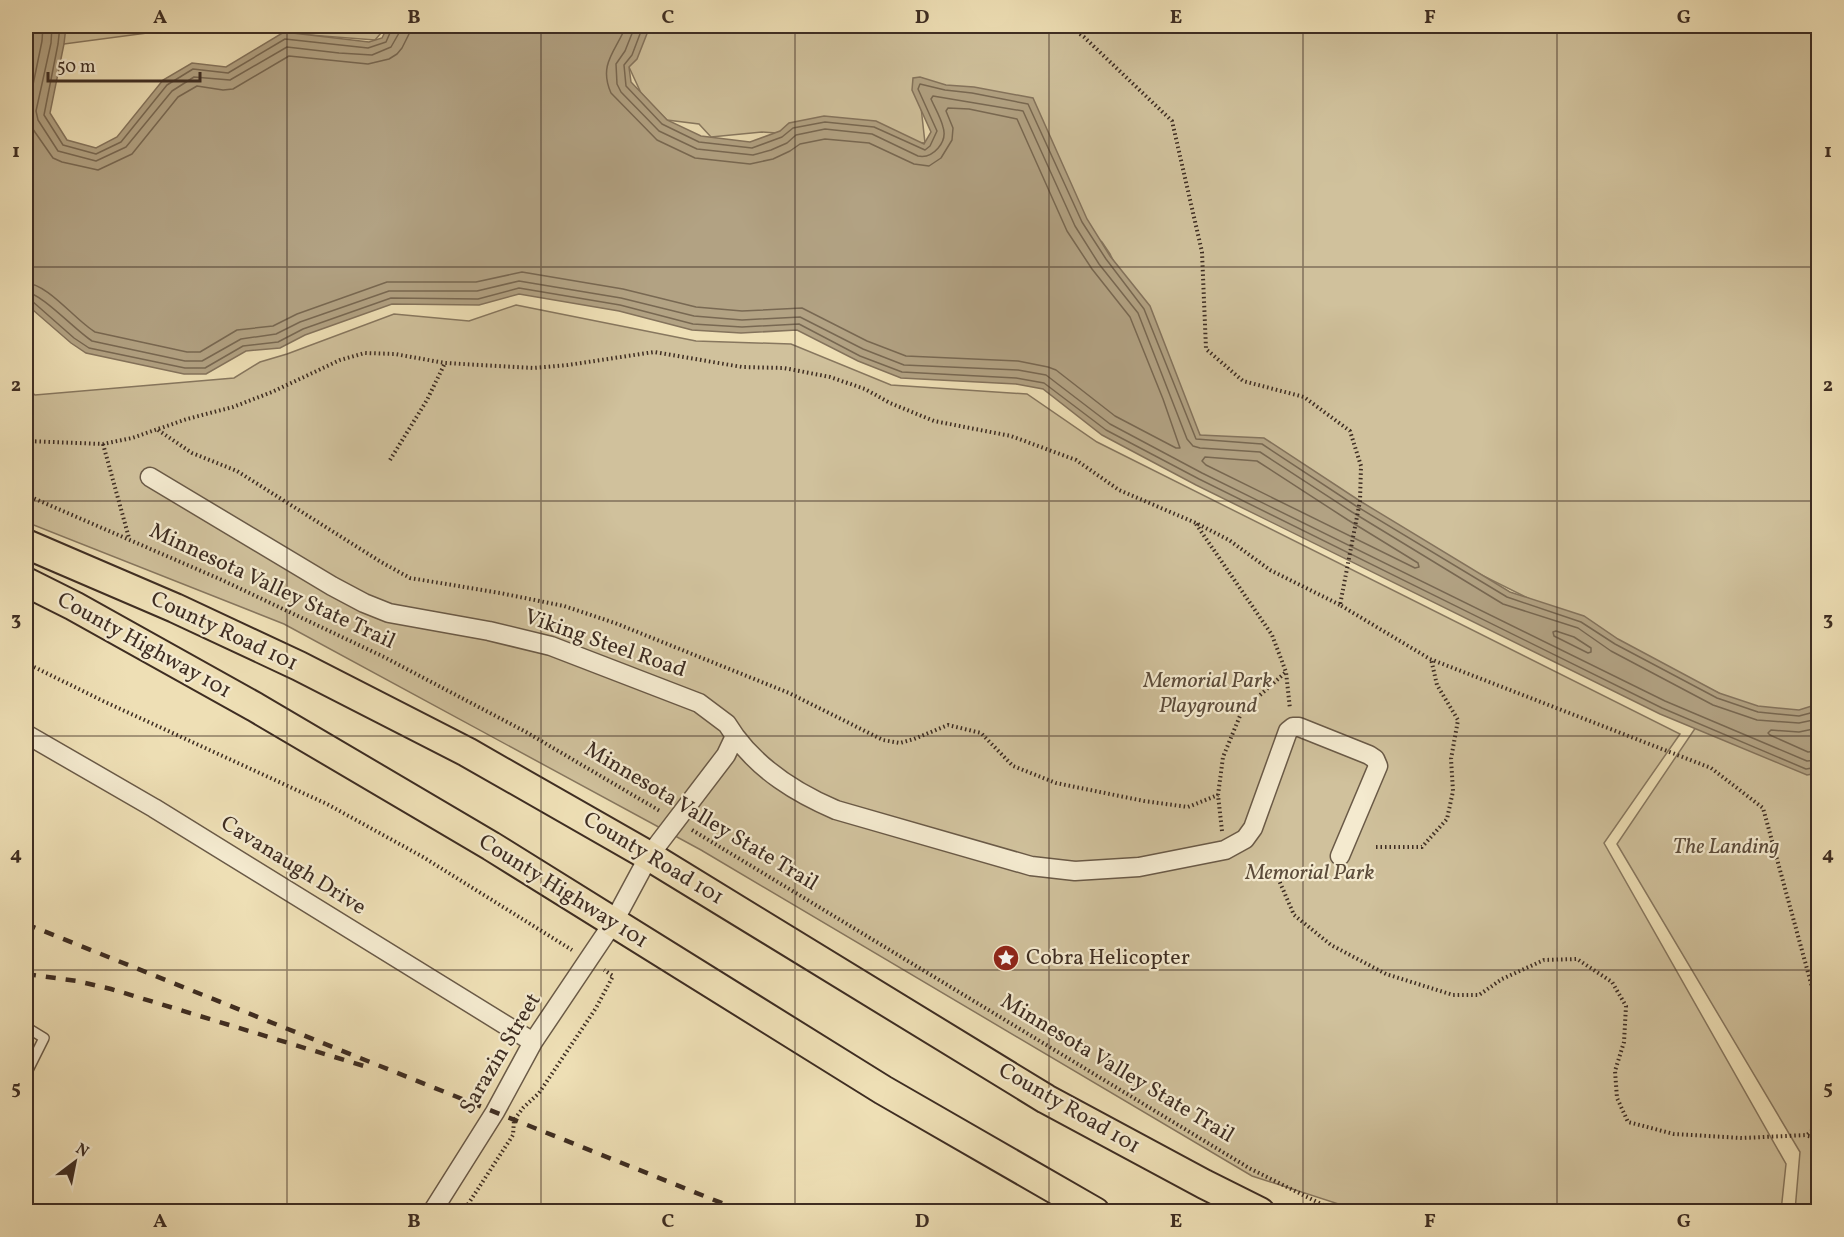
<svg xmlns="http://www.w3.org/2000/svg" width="1844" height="1237" viewBox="0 0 1844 1237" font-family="Vollkorn,serif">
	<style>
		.green { fill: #d0c19c; stroke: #87775f; stroke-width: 1.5 }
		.water { fill: #b2a283; stroke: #84735c; stroke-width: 1.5 }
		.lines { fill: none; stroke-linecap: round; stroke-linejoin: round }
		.shore { stroke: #786852; stroke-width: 1.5 }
		.lane-casing { stroke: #6a5a47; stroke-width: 12 }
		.street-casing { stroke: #6a5a47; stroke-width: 21 }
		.primary-casing { stroke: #3e2d22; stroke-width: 32 }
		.path { stroke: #3e2d22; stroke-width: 4; stroke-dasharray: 1.5 3; stroke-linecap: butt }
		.lane { stroke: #f4eacf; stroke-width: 9 }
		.street { stroke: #f4eacf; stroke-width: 18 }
		.primary { stroke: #eedfb5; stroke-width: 28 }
		.rail { stroke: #3e2d22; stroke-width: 4.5; stroke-dasharray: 10 10; stroke-linecap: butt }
		.grid { fill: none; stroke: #3e2d22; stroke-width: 1.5; stroke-opacity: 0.55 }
		.labels { text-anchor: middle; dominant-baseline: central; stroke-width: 4.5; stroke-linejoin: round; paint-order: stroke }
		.street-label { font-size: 22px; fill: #3e2d22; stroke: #f4eacf }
		.park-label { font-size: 22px; font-style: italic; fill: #5b4b3a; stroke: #f4eacf }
		.poi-label { font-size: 22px; fill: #3e2d22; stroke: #f4eacf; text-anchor: start }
		.neatline { fill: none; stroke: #3e2d22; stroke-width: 2 }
		.grid-label { font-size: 20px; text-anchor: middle; font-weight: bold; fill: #3e2d22 }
	</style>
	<rect width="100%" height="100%" fill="#eedfb5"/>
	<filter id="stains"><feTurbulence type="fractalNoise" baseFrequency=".00333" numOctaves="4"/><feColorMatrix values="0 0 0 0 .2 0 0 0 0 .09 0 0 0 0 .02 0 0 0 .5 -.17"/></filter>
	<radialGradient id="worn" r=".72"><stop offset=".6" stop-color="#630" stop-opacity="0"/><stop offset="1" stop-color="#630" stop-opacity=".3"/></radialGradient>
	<path class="green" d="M 31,26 L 200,26 L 64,44 Z
		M 249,26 L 387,26 L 375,40 L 283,33 Z
		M 605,26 L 1818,26 L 1818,1211 L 1795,1211 L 1800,1152 L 1617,844 L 1719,693 L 1200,435 L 1110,254 L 1102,242 L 920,98 L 925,143 L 762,132 L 711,137 L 699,124 L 667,120 L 641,93 L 629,67 Z
		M 516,305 L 696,341 L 791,344 L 891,385 L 1027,394 L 1097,442 L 1680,734 L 1604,843 L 1786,1164 L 1781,1211 L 1360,1211 L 1252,1176 L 701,850 L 284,624 L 26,522 L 26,387 L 35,395 L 234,378 L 260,362 L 287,354 L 394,314 L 469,321 Z"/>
	<path class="water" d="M 26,26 L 66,26 L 64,44 L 50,113 L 67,140 L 96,148 L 117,137 L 163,80 L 192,63 L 226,67 L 284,32 L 369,42 L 382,38 L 388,26 L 650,26 L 637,59 L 629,67 L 631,82 L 667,120 L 701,136 L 750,142 L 780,131 L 789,123 L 824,116 L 876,121 L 924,144 L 931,132 L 912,90 L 913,78 L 920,77 L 946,85 L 974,87 L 1033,98 L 1087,219 L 1110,256 L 1150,306 L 1200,435 L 1264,438 L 1360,501 L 1510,592 L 1584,616 L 1618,639 L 1719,693 L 1758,706 L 1799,710 L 1818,704 L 1818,773 L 1807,775 L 1660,714 L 1196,485 L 1102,435 L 1043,389 L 1016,384 L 901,378 L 858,361 L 797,330 L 741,333 L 692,330 L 619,311 L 519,294 L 479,305 L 392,304 L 305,335 L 280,348 L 246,351 L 206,374 L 184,374 L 86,353 L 71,343 L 26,304 Z"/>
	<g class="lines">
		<path class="shore" d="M 43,26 L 42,41 L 28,109 L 30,125 L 53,158 L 62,162 L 98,170 L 132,154 L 178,97 L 197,86 L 223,90 L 233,89 L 289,56 L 368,64 L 389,59 L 397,54 L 402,48 L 409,34 L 410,26
			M 52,26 L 51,43 L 36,111 L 38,120 L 58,151 L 96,161 L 126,147 L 172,91 L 194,77 L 230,80 L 287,47 L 339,53 L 372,55 L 391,47 L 399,33 L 401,26
			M 60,26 L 58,44 L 44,115 L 63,145 L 96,154 L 121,142 L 167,85 L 193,69 L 228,73 L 285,39 L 368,48 L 386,42 L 393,26
			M 635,26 L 625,51 L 616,64 L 617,84 L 621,92 L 659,131 L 697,149 L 753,155 L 771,150 L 787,143 L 796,135 L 825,129 L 872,134 L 918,156 C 933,159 948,142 943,127 C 941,118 935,108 931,99 L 933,96 L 1023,111 L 1075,226 L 1099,264 L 1138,313 L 1187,439 L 1193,446 L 1200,448 L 1260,452 L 1352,512 L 1503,604 L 1578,628 L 1611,651 L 1713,705 L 1757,720 L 1799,723 L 1818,719
			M 643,26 L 632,55 L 624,65 L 626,86 L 662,124 L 699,142 L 752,148 L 782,137 L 793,128 L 825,122 L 874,127 L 925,150 L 930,146 L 937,131 L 918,89 L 920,84 L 945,90 L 972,93 L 1028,104 L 1082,222 L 1106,259 L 1144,309 L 1196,439 L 1262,444 L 1356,506 L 1507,597 L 1581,622 L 1615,644 L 1717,698 L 1758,712 L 1799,716 L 1818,711
			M 26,283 C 48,284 75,320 95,332 L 187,352 L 200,352 L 237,330 L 273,326 L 297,314 L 387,282 L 476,282 L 522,272 L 623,289 L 696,307 L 742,311 L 802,308 L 867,341 L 906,356 L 1018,361 L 1048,367 L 1056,370 L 1115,416 L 1176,448 L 1180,448 L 1163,399 L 1130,317 L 1092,269 L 1067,231 L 1017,119 L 969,109 L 948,108 L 946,111 L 953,128 L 952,140 L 941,158 L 929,166 L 914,164 L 869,143 L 825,139 L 800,144 L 790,151 L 773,159 L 750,164 L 695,158 L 657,140 L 611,93 C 598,64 616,51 626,26
			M 26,292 C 41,293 75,330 92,341 L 185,361 L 202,361 L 241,339 L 276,334 L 300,322 L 389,291 L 477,291 L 519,281 L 621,298 L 694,316 L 742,320 L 800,317 L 863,349 L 904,365 L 1018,370 L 1046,375 L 1110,424 L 1202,473 L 1665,701 L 1807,761 L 1818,760
			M 26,300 L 32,301 L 74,338 L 89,348 L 185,368 L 205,368 L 243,346 L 278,342 L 303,329 L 391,298 L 478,299 L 519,288 L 620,305 L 693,324 L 742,327 L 799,324 L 860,356 L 902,372 L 1016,378 L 1044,383 L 1106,430 L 1199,479 L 1662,708 L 1806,769 L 1818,767
			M 1205,457 L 1257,461 L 1348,520 L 1418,563 L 1419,567 L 1415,568 L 1206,465 L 1202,461 Z
			M 1556,631 L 1574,637 L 1591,648 L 1591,652 L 1588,653 L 1554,636 L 1553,632 Z
			M 1818,728 L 1799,732 L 1771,730 L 1768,733 L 1770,735 L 1808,752 L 1818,751"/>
		<defs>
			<path id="lane" d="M 26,1027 L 44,1038 L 26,1074"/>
			<path id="street" d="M 150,477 L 332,586 L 364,603 L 389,613 L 489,631 L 551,646 L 699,703 L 727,724 L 735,736 L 726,755 L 649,856 L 613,923 L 533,1042 L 495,1112 L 432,1212
				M 26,734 L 154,808 L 533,1042
				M 735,736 C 761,771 796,793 836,810 L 1031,866 L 1075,871 L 1139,867 L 1225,850 L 1245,839 L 1253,828 L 1288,731 L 1293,727 L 1299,727 L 1369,755 L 1375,759 L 1378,766 L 1340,856"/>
			<path id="primary" d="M 26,544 L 175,608 L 299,666 L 467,752 L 649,856 L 1046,1099 L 1204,1184 L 1260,1212
				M 26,582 L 74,606 L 255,707 L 491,846 L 883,1090 L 1095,1212"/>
		</defs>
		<use href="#lane" class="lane-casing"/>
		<use href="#street" class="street-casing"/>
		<use href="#primary" class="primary-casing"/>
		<path class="path" d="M 1069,26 L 1084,37 L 1172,121 L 1202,252 L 1206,349 L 1243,381 L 1304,397 L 1350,431 L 1361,466 L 1360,501 L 1340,605 L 1430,659 L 1711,768 L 1763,808 L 1818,1009
			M 158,430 L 192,453 L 237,471 L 381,562 L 410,578 L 500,593 L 564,606 L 615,623 L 789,693 L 883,740 L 900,743 L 914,739 L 948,725 L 981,733 L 1013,766 L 1056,783 L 1144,801 L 1188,807 L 1218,795
			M 26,441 L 103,444 L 132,438 L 187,419 L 233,407 L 272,392 L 340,360 L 365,353 L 395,354 L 445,363 L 533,368 L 568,365 L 654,352 L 742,367 L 784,368 L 830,377 L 865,389 L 890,403 L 934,421 L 1011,436 L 1076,460 L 1119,490 L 1196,523 L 1229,540 L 1270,570 L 1340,605
			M 103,444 L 129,538
			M 390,460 L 427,400 L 445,363
			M 26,495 L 222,580 L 384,657 L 526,732 L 660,811
			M 1196,524 L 1272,635 L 1286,672 L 1290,709
			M 26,663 L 103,701 L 327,804 L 423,857 L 572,950
			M 692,830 L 1249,1168 L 1337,1212
			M 1222,831 L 1218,795 L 1223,757 L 1242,711 L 1286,672
			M 1376,847 L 1422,847 L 1447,819 L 1453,791 L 1451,759 L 1458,720 L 1437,685 L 1431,659
			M 1278,878 L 1294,915 L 1331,945 L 1386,974 L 1453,995 L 1479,995 L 1502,979 L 1544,960 L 1577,959 L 1612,982 L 1626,1006 L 1624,1042 L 1615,1071 L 1617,1098 L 1628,1122 L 1674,1134 L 1742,1138 L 1807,1135 L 1818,1125
			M 1808,1136 L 1818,1138
			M 463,1212 L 513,1135 L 514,1120 L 523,1108 L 539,1093 L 596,1008 L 613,976 L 604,970"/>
		<use href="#lane" class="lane"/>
		<use href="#street" class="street"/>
		<use href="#primary" class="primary"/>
		<path class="rail" d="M 26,924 L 744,1212
			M 26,974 L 77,981 L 111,989 L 364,1066"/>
	</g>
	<path class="grid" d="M 287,26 L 287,1212M 541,26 L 541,1212M 795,26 L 795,1212M 1049,26 L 1049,1212M 1303,26 L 1303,1212M 1557,26 L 1557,1212M 26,267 L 1818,267M 26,501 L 1818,501M 26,736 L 1818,736M 26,970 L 1818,970"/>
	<defs>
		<symbol id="sight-disc" viewBox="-11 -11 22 22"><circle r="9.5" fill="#8f2418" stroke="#f4eacf"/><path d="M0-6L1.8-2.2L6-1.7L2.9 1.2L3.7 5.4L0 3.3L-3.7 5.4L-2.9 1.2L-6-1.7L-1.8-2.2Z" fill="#fff"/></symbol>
	</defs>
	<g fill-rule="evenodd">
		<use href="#sight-disc" x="991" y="943" width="30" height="30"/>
	</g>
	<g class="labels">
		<g class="street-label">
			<text transform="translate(272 587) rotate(25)">Minnesota Valley State Trail</text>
			<text transform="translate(224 632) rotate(25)">County Road 101</text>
			<text transform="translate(605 644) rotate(19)">Viking Steel Road</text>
			<text transform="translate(144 646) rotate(29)">County Highway 101</text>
			<text transform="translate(701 817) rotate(31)">Minnesota Valley State Trail</text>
			<text transform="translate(653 859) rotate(31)">County Road 101</text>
			<text transform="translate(293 866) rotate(32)">Cavanaugh Drive</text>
			<text transform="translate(563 892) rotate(32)">County Highway 101</text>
			<text transform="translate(501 1054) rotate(-59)">Sarazin Street</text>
			<text transform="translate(1117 1069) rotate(31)">Minnesota Valley State Trail</text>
			<text transform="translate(1069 1109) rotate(30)">County Road 101</text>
		</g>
		<g class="park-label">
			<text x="1208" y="681">Memorial Park<tspan x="1208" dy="25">Playground</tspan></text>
			<text x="1726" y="847">The Landing</text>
			<text x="1310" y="873">Memorial Park</text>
		</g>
		<g class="poi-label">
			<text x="1026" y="958">Cobra Helicopter</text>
		</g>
	</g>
	<rect width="1844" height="1237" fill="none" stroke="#eedfb5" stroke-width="66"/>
	<g transform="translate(75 1162) rotate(32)" stroke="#f4eacf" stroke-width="4.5" paint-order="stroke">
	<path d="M0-4.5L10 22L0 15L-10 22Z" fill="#3e2d22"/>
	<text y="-9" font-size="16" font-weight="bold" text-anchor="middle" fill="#3e2d22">N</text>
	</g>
	<path d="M48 72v9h152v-9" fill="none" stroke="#3e2d22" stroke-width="3"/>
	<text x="57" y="72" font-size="18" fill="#3e2d22" stroke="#f4eacf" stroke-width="4.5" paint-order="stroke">50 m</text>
	<rect x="33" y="33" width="1778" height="1171" class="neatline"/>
	<g class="grid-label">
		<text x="160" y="23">A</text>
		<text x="414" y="23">B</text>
		<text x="668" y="23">C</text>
		<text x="922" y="23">D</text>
		<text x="1176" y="23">E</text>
		<text x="1430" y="23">F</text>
		<text x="1684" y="23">G</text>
		<text x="16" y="157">1</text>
		<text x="1828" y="157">1</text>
		<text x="16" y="391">2</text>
		<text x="1828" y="391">2</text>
		<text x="16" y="625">3</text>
		<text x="1828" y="625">3</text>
		<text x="16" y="860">4</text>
		<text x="1828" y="860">4</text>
		<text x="16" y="1094">5</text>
		<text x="1828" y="1094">5</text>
		<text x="160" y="1227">A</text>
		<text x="414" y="1227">B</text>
		<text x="668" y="1227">C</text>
		<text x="922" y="1227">D</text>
		<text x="1176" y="1227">E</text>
		<text x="1430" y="1227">F</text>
		<text x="1684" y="1227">G</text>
	</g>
	<rect width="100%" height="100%" filter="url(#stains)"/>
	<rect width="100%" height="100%" fill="url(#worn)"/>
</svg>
